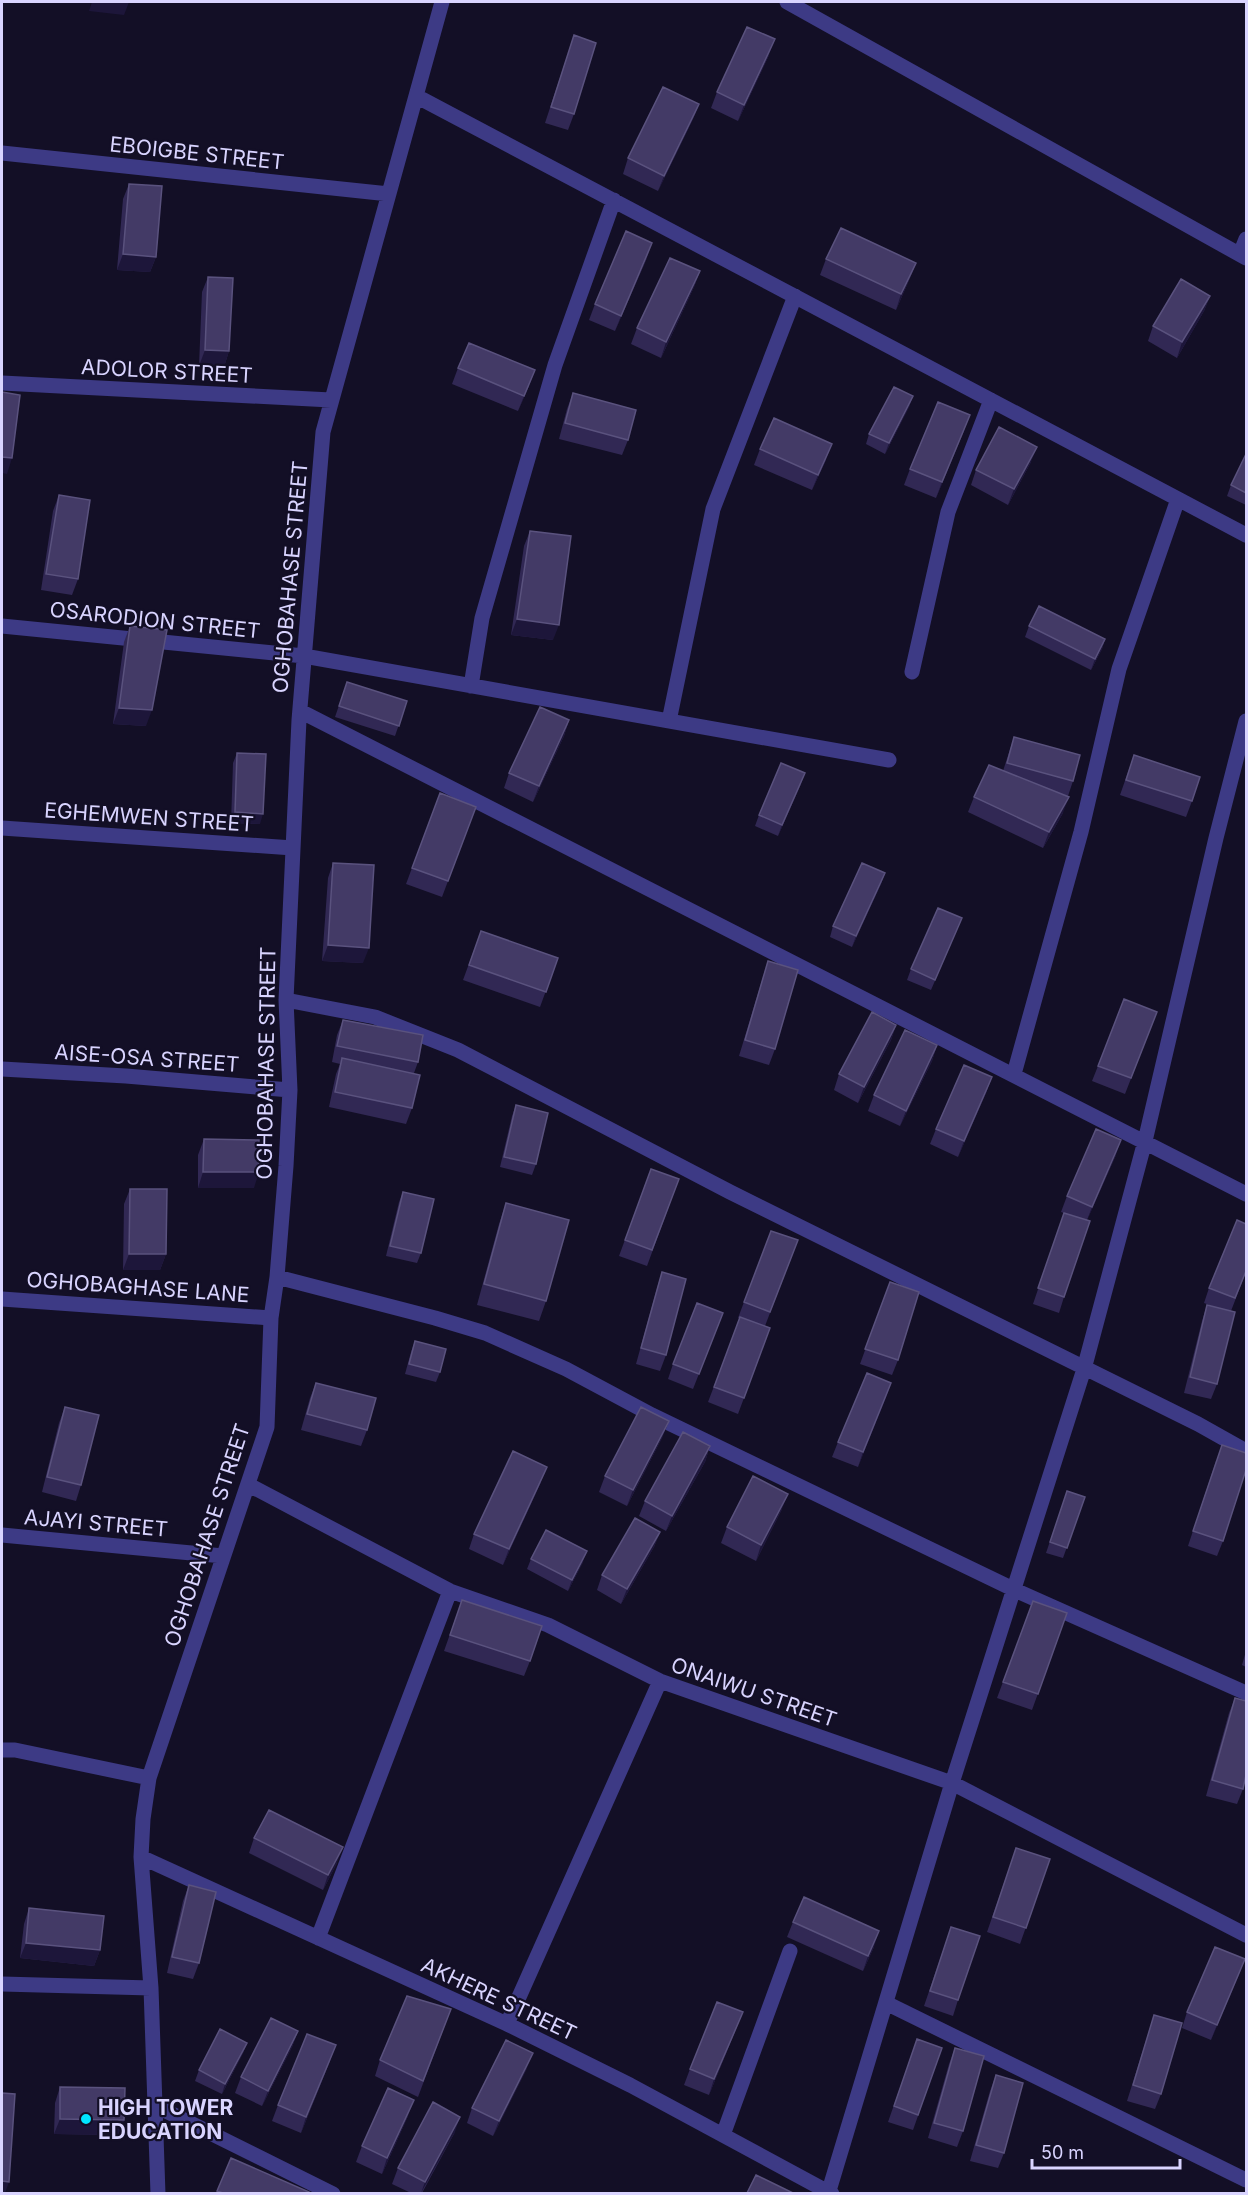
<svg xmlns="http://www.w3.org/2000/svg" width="1248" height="2195" viewBox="0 0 1248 2195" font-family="Inter,sans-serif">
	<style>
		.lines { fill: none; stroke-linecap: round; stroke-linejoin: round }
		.minor { stroke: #3d3a85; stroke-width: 15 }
		.wall { fill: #312854 }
		.shaded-wall { fill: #1d163a }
		.building { fill: #433a66; stroke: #5a527e; stroke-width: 1.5 }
		.poi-dot { fill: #00e5ff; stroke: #130f26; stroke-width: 2 }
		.labels { text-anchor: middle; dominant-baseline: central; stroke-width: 4.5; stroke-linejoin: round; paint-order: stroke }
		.street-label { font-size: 21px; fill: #d9d4ff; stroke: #130f26 }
		.poi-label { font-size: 21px; font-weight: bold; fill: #d9d4ff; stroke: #130f26; text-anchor: start }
	</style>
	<rect width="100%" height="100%" fill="#130f26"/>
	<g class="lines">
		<path class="minor" d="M 787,2 L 1246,258
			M 416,96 L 1246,535
			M 2,153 L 389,194
			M 1240,254 L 1246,239
			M 2,383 L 331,400
			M 2,626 L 304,656 L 889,760
			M 912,672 L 948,512 L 991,400
			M 471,686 L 482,618 L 555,365 L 614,200
			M 300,711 L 1246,1194
			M 669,721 L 713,509 L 795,296
			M 2,828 L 293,848
			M 286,1000 L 375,1017 L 458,1050 L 730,1192 L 1198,1424 L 1246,1451
			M 2,1069 L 126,1076 L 290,1090
			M 1014,1074 L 1081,832 L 1119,669 L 1178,499
			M 277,1277 L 435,1318 L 485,1333 L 566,1369 L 652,1415 L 1015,1590 L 1246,1693
			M 2,1299 L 271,1318
			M 249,1485 L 450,1591 L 548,1625 L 660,1681 L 952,1783 L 1246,1935
			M 2,1535 L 223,1556
			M 2,1750 L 15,1750 L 149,1778
			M 141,1857 L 507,2024 L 630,2085 L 832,2194
			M 318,1938 L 450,1591
			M 2,1984 L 151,1988
			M 886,2003 L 1246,2180
			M 507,2024 L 660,1681
			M 156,2106 L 333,2194
			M 723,2135 L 790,1951
			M 158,2194 L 151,1988 L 141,1857 L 143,1819 L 149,1778 L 267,1427 L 271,1318 L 277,1277 L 286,1166 L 290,1090 L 286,1000 L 299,720 L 323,432 L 442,2
			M 828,2194 L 952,1783 L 1084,1369 L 1145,1141 L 1216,838 L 1246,721"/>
	</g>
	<path class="wall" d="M 574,35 L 574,114 L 568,130 L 545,123 Z
		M 769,55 L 738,121 L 711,108 L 717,92 Z
		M 699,104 L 693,119 L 658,191 L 623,174 L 628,158 Z
		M 129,184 L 156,257 L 150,272 L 117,270 L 123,199 Z
		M 647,258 L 615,331 L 589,320 L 595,304 Z
		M 826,259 L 916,263 L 910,278 L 896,310 L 820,275 Z
		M 700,271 L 694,287 L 661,358 L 631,344 L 637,328 Z
		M 208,277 L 229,351 L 224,367 L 199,366 L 202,292 Z
		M 1210,296 L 1204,311 L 1177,358 L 1148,341 L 1153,326 Z
		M 458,368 L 529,386 L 518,411 L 452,384 Z
		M 573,393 L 628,440 L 622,455 L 559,439 L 567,409 Z
		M 913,396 L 909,407 L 885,454 L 866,444 L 869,434 Z
		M 964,431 L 936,498 L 904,485 L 910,469 Z
		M 760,449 L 826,460 L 812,490 L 754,465 Z
		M 1246,454 L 1246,505 L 1227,496 L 1231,485 Z
		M 1031,462 L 1008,505 L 971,485 L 976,470 Z
		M 59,495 L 78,579 L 72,595 L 41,590 L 53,511 Z
		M 530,531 L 553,640 L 511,635 L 524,546 Z
		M 130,626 L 146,726 L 113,724 L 124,642 Z
		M 1029,626 L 1105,639 L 1102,649 L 1091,670 L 1025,637 Z
		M 347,682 L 407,701 L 395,736 L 335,717 Z
		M 569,720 L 564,736 L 533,802 L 504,788 L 509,773 Z
		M 1014,737 L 1073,781 L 1068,796 L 1063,795 L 1063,813 L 1043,848 L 968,812 L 974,797 L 1003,771 Z
		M 237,753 L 260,824 L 231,823 L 233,763 Z
		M 1134,755 L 1192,801 L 1186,817 L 1120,795 Z
		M 801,784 L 778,836 L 755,826 L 759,815 Z
		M 440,793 L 476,807 L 442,897 L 406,884 Z
		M 333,863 L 363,963 L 322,961 L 328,878 Z
		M 885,873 L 881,884 L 852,947 L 830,937 L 833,926 Z
		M 962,918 L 931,990 L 907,980 L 911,969 Z
		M 481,931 L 558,958 L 540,1007 L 463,980 Z
		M 768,961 L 775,1049 L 769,1065 L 739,1056 L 763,977 Z
		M 1157,1012 L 1125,1094 L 1092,1081 L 1098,1066 Z
		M 343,1020 L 418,1062 L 414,1073 L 412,1108 L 406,1124 L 329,1107 L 336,1074 L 340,1064 L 332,1062 L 337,1035 Z
		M 896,1025 L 891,1040 L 858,1103 L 834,1090 L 839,1074 Z
		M 937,1045 L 932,1061 L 900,1126 L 868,1111 L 874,1095 Z
		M 992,1077 L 986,1093 L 958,1157 L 930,1144 L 936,1129 Z
		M 516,1105 L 536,1164 L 532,1175 L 500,1167 L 512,1116 Z
		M 204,1139 L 254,1188 L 198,1188 L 198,1155 Z
		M 1116,1155 L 1087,1220 L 1064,1297 L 1059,1313 L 1033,1304 L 1064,1213 L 1061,1212 L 1067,1196 Z
		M 651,1169 L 679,1179 L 647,1266 L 619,1256 Z
		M 130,1189 L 166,1254 L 160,1270 L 123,1270 L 124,1204 Z
		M 403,1192 L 421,1253 L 417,1263 L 386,1256 L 399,1202 Z
		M 506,1203 L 546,1301 L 539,1321 L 477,1305 L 499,1224 Z
		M 1246,1224 L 1246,1272 L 1231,1311 L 1217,1384 L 1211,1399 L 1184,1393 L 1202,1321 L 1207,1305 L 1212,1306 L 1204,1303 L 1209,1288 Z
		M 798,1240 L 765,1326 L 770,1328 L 738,1414 L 708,1402 L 740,1318 L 738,1318 L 744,1302 Z
		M 662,1272 L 666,1355 L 660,1371 L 636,1364 L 657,1288 Z
		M 890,1282 L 898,1360 L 892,1375 L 860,1364 Z
		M 723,1313 L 693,1389 L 668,1379 L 673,1364 Z
		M 415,1341 L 440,1372 L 436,1382 L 405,1374 L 411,1352 Z
		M 316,1383 L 367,1430 L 361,1446 L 301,1430 L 310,1398 Z
		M 891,1383 L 858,1467 L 832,1457 L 838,1442 Z
		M 65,1407 L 81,1485 L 76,1501 L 42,1492 L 59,1423 Z
		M 663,1436 L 627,1506 L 599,1492 L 605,1476 Z
		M 710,1446 L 705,1462 L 666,1531 L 639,1516 L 645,1501 Z
		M 1216,1461 L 1223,1541 L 1217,1556 L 1188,1546 Z
		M 541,1482 L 503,1565 L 469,1549 L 474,1534 Z
		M 1067,1491 L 1085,1497 L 1063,1558 L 1046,1553 Z
		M 782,1509 L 756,1561 L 721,1543 L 727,1527 Z
		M 660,1532 L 654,1547 L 621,1604 L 597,1590 L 602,1575 Z
		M 531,1559 L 583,1562 L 568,1591 L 527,1569 Z
		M 462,1600 L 530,1661 L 524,1676 L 444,1651 Z
		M 1033,1601 L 1067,1613 L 1032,1710 L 997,1698 Z
		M 1246,1651 L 1246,1667 L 1242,1665 Z
		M 1235,1698 L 1243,1789 L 1237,1804 L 1206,1796 L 1229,1713 Z
		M 254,1838 L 337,1863 L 323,1890 L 249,1853 Z
		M 1016,1848 L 1050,1859 L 1020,1944 L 987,1932 Z
		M 189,1885 L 199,1963 L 193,1979 L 167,1973 L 183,1901 Z
		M 29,1908 L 100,1950 L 94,1966 L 20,1958 L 24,1924 Z
		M 793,1922 L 874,1947 L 863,1971 L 787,1937 Z
		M 951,1927 L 958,2000 L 953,2016 L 924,2006 Z
		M 1245,1959 L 1211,2040 L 1182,2028 L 1187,2012 Z
		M 451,2009 L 418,2097 L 375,2076 L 380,2060 Z
		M 743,2012 L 709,2095 L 684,2085 L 690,2069 Z
		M 1154,2015 L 1161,2094 L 1155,2109 L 1127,2101 Z
		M 298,2031 L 292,2047 L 262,2106 L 235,2093 L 241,2077 Z
		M 917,2039 L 942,2048 L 913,2130 L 888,2122 Z
		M 247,2043 L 243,2053 L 222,2094 L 195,2081 L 199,2070 Z
		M 955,2048 L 963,2131 L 957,2147 L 928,2138 L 949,2064 Z
		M 330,2061 L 301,2133 L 272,2121 L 278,2105 Z
		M 527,2068 L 493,2136 L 467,2123 L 472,2108 Z
		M 996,2075 L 1004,2153 L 998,2168 L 970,2161 L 990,2091 Z
		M 60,2087 L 124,2120 L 118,2135 L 54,2134 L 55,2103 Z
		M 408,2116 L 382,2174 L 356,2162 L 362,2146 Z
		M 455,2132 L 422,2193 L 411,2193 L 392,2184 L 398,2168 Z"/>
	<path class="shaded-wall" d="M 92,2 L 129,2 L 124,15 L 89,11 Z
		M 775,39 L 769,55 L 738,121 L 744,105 Z
		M 699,104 L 693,119 L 658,191 L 664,176 Z
		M 652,243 L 647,258 L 615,331 L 621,316 Z
		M 123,254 L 156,257 L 150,272 L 117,270 Z
		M 916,263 L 910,278 L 896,310 L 901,294 Z
		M 700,271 L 694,287 L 661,358 L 666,342 Z
		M 1210,296 L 1204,311 L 1177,358 L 1182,342 Z
		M 205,350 L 229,351 L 224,367 L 199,366 Z
		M 535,370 L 529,386 L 518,411 L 524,396 Z
		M 913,396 L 909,407 L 885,454 L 889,443 Z
		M 970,415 L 964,431 L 936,498 L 942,482 Z
		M 832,444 L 826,460 L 812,490 L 818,475 Z
		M 1037,447 L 1031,462 L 1008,505 L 1014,489 Z
		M 2,457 L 12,458 L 7,474 L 2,473 Z
		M 517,619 L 559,625 L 553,640 L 511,635 Z
		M 1105,639 L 1102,649 L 1091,670 L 1095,659 Z
		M 119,708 L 152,710 L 146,726 L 113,724 Z
		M 569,720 L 564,736 L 533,802 L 539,786 Z
		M 805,773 L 801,784 L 778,836 L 782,825 Z
		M 1069,797 L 1063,813 L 1043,848 L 1049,832 Z
		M 235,812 L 263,814 L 260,824 L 231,823 Z
		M 885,873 L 881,884 L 852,947 L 856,936 Z
		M 328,945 L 369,948 L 363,963 L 322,961 Z
		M 896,1025 L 891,1040 L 858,1103 L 864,1087 Z
		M 937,1045 L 932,1061 L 900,1126 L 906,1111 Z
		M 992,1077 L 986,1093 L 958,1157 L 964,1141 Z
		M 1121,1140 L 1116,1155 L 1086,1223 L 1092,1207 Z
		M 203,1172 L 259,1172 L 254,1188 L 198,1188 Z
		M 129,1254 L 166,1254 L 160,1270 L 123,1270 Z
		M 891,1383 L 886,1398 L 858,1467 L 863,1452 Z
		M 669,1421 L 663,1436 L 627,1506 L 633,1490 Z
		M 710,1446 L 705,1462 L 666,1531 L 672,1516 Z
		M 547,1467 L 541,1482 L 503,1565 L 509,1549 Z
		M 788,1494 L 782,1509 L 756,1561 L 761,1545 Z
		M 660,1532 L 654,1547 L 621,1604 L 627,1589 Z
		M 587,1551 L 583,1562 L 568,1591 L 572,1580 Z
		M 343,1847 L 337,1863 L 323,1890 L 328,1875 Z
		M 879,1931 L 874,1947 L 863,1971 L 868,1956 Z
		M 26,1943 L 100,1950 L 94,1966 L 20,1958 Z
		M 1245,1959 L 1239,1975 L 1211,2040 L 1217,2025 Z
		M 743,2012 L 737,2027 L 709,2095 L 714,2079 Z
		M 298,2031 L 292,2047 L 262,2106 L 268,2091 Z
		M 247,2043 L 243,2053 L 222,2094 L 225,2084 Z
		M 336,2045 L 330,2061 L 301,2133 L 306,2117 Z
		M 533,2053 L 527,2068 L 493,2136 L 499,2121 Z
		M 414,2100 L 408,2116 L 382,2174 L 387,2158 Z
		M 460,2117 L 455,2132 L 421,2193 L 425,2182 Z
		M 60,2119 L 124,2120 L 118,2135 L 54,2134 Z
		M 2,2181 L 9,2182 L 5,2193 L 2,2193 Z"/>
	<path class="building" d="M 747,27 L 775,39 L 744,105 L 717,92 Z
		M 574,35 L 596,43 L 574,114 L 551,107 Z
		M 663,87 L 699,104 L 664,176 L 628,158 Z
		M 129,184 L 162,186 L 156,257 L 123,254 Z
		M 841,228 L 916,263 L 901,294 L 826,259 Z
		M 626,231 L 652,243 L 621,316 L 595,304 Z
		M 670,258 L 700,271 L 666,342 L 637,328 Z
		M 208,277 L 233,278 L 229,351 L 205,350 Z
		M 1181,279 L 1210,296 L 1182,342 L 1153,326 Z
		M 469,343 L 535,370 L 524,396 L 458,368 Z
		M 894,387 L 913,396 L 889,443 L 869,434 Z
		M 2,392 L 20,395 L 12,458 L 2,457 Z
		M 573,393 L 636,410 L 628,440 L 565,423 Z
		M 938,402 L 970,415 L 942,482 L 910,469 Z
		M 774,418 L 832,444 L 818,475 L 760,449 Z
		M 999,427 L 1037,447 L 1014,489 L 976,470 Z
		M 1246,454 L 1246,493 L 1231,485 Z
		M 59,495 L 90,500 L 78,579 L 46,574 Z
		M 530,531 L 571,536 L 559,625 L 517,619 Z
		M 1039,606 L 1105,639 L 1095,659 L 1029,626 Z
		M 130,626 L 167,630 L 152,710 L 119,708 Z
		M 347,682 L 407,701 L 399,726 L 339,706 Z
		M 540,707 L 569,720 L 539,786 L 509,773 Z
		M 1014,737 L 1080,755 L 1073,781 L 1007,763 Z
		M 237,753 L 266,754 L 263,814 L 235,812 Z
		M 1134,755 L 1200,777 L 1192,801 L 1126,780 Z
		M 781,763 L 805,773 L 782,825 L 759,815 Z
		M 989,765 L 1069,797 L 1049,832 L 974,797 Z
		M 440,793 L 476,807 L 448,881 L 412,868 Z
		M 333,863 L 374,865 L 369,948 L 328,945 Z
		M 862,863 L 885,873 L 856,936 L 833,926 Z
		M 938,908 L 962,918 L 935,980 L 911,969 Z
		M 481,931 L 558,958 L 546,992 L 469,965 Z
		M 768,961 L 798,970 L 775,1049 L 745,1040 Z
		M 1124,999 L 1157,1012 L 1131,1078 L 1098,1066 Z
		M 872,1012 L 896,1025 L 864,1087 L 839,1074 Z
		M 343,1020 L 423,1035 L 418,1062 L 337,1046 Z
		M 905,1030 L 937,1045 L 906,1111 L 874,1095 Z
		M 342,1058 L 420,1075 L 412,1108 L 335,1092 Z
		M 964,1065 L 992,1077 L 964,1141 L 936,1129 Z
		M 516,1105 L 548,1113 L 536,1164 L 504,1157 Z
		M 1096,1129 L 1121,1140 L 1092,1207 L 1067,1196 Z
		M 204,1139 L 259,1140 L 259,1172 L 203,1172 Z
		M 651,1169 L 679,1179 L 652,1250 L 625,1240 Z
		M 130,1189 L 167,1189 L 166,1254 L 129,1254 Z
		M 403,1192 L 434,1199 L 421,1253 L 390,1246 Z
		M 506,1203 L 569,1220 L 546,1301 L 484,1284 Z
		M 1064,1213 L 1090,1221 L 1064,1297 L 1038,1288 Z
		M 1237,1220 L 1246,1224 L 1246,1271 L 1235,1298 L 1209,1288 Z
		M 771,1231 L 798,1240 L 770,1312 L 744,1302 Z
		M 662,1272 L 686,1279 L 666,1355 L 641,1348 Z
		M 890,1282 L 919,1292 L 898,1360 L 865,1349 Z
		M 697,1303 L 723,1313 L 699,1374 L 673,1364 Z
		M 1207,1305 L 1235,1312 L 1217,1384 L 1190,1377 Z
		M 740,1317 L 770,1328 L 744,1398 L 714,1387 Z
		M 415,1341 L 446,1349 L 440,1372 L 409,1364 Z
		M 867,1373 L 891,1383 L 863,1452 L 838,1442 Z
		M 316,1383 L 376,1398 L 367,1430 L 307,1414 Z
		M 65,1407 L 99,1415 L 81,1485 L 47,1477 Z
		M 641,1407 L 669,1421 L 633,1490 L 605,1476 Z
		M 683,1432 L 710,1446 L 672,1516 L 645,1501 Z
		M 1222,1445 L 1246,1453 L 1246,1470 L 1223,1541 L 1193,1531 Z
		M 513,1451 L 547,1467 L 509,1549 L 474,1534 Z
		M 753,1476 L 788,1494 L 761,1545 L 727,1527 Z
		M 1067,1491 L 1085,1497 L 1067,1548 L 1050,1542 Z
		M 635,1518 L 660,1532 L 627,1589 L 602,1575 Z
		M 546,1530 L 587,1551 L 572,1580 L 531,1559 Z
		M 462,1600 L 542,1626 L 530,1661 L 450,1635 Z
		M 1033,1601 L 1067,1613 L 1038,1694 L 1003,1682 Z
		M 1235,1698 L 1246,1701 L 1246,1775 L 1243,1789 L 1212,1780 Z
		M 269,1810 L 343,1847 L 328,1875 L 254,1838 Z
		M 1016,1848 L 1050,1859 L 1026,1928 L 993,1917 Z
		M 189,1885 L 216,1892 L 199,1963 L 172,1957 Z
		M 804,1897 L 879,1931 L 868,1956 L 793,1922 Z
		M 29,1908 L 104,1916 L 100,1950 L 26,1943 Z
		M 951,1927 L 980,1936 L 958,2000 L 930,1991 Z
		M 1215,1947 L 1245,1959 L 1217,2025 L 1187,2012 Z
		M 407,1996 L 451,2009 L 423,2081 L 380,2060 Z
		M 717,2002 L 743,2012 L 714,2079 L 690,2069 Z
		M 1154,2015 L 1182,2023 L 1161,2094 L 1133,2085 Z
		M 271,2018 L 298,2031 L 268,2091 L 241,2077 Z
		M 220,2029 L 247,2043 L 225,2084 L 199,2070 Z
		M 307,2034 L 336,2045 L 306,2117 L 278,2105 Z
		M 917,2039 L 942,2048 L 918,2115 L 894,2106 Z
		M 506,2040 L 533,2053 L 499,2121 L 472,2108 Z
		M 955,2048 L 984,2056 L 963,2131 L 934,2123 Z
		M 996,2075 L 1023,2083 L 1004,2153 L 976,2145 Z
		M 60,2087 L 125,2088 L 124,2120 L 60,2119 Z
		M 388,2088 L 414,2100 L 387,2158 L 362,2146 Z
		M 2,2093 L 15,2094 L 9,2182 L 2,2181 Z
		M 433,2102 L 460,2117 L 425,2182 L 398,2168 Z
		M 231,2158 L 309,2192 L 308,2193 L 223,2193 L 217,2191 Z
		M 756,2175 L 793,2193 L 747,2193 Z"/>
	<circle class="poi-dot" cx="86" cy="2119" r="6"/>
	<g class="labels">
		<g class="street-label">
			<text transform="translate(197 153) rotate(6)">EBOIGBE STREET</text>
			<text transform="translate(167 371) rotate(3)">ADOLOR STREET</text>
			<text transform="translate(290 577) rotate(-85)">OGHOBAHASE STREET</text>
			<text transform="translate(155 620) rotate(6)">OSARODION STREET</text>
			<text transform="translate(149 817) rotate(4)">EGHEMWEN STREET</text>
			<text transform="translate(147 1058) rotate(4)">AISE-OSA STREET</text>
			<text transform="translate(266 1063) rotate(-89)">OGHOBAHASE STREET</text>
			<text transform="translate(138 1287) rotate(4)">OGHOBAGHASE LANE</text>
			<text transform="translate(96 1523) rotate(5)">AJAYI STREET</text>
			<text transform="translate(207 1535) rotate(-72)">OGHOBAHASE STREET</text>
			<text transform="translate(754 1692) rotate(19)">ONAIWU STREET</text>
			<text transform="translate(499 1999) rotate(25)">AKHERE STREET</text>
		</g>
		<g class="poi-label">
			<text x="98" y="2107">HIGH TOWER<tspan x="98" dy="24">EDUCATION</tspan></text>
		</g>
	</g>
	<rect width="1248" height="2195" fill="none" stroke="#d9d4ff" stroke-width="6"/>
	<path d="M1032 2159v9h148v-9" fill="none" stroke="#d9d4ff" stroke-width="3"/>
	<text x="1041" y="2159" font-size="18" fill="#d9d4ff" stroke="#130f26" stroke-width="4.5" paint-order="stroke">50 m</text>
</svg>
